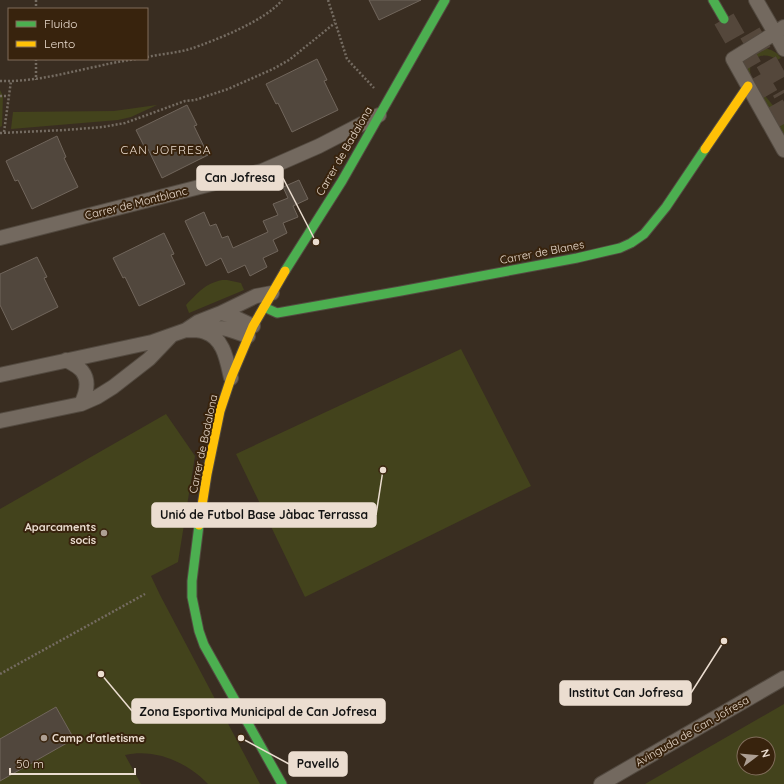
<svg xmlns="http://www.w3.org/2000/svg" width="784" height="784" viewBox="0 0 784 784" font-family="Quicksand,sans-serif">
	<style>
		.green { fill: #43431c; fill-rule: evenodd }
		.building { fill: #51473d; stroke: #71665c }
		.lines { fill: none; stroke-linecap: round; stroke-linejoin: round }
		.primary-tunnel { stroke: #54473b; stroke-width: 22; stroke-dasharray: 22 11; stroke-linecap: butt }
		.street-casing { stroke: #534a40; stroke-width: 16 }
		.fast-casing { stroke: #534a40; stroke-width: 11 }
		.slow-casing { stroke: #534a40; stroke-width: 11 }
		.path { stroke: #756c62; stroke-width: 2.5; stroke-dasharray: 2 2; stroke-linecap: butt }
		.street { stroke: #73695f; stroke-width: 14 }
		.fast { stroke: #4caf50; stroke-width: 9 }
		.slow { stroke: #ffc107; stroke-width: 9 }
		.poi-dot { fill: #ad9f93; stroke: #38230d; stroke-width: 1.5 }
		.labels { text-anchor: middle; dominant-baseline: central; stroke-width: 4; stroke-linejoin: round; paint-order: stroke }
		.street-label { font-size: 11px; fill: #ebddd0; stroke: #38230d }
		.poi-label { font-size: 11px; font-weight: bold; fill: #ebddd0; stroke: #38230d; text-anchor: end }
		.neighbourhood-label { font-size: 12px; letter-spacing: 1px; fill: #ebddd0; stroke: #38230d }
		.leader { fill: none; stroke: #ebddd0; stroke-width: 1.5 }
		.callout-dot { fill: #ebddd0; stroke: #38230d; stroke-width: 1.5 }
		.callout { fill: #ebddd0; stroke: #ebddd0; stroke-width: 1.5 }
		.callout-label { font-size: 12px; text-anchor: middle; font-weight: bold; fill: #111 }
	</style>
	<rect width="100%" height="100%" fill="#392d21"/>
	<path class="green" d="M 763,48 C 771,49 777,52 781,58 L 777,60 C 763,49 746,59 751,76 L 747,78 C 741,57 746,57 763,48 Z
		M 757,86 L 784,119 L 784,143 L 753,88 Z
		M 0,90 L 3,96 L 2,126 L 0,127 Z
		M 157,105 L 131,117 L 118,120 L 11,129 L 13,112 L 114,111 Z
		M 222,280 L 227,280 L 241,283 L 244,290 L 189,313 L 186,305 C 199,292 204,284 222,280 Z
		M 461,349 L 531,486 L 305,597 L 236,454 Z
		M 166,414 L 195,456 L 178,562 L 151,576 L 160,595 L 260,784 L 208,784 C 187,762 155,748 125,755 L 141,784 L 0,784 L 0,509 Z
		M 784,704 L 784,784 L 645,784 ZM 744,744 L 768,744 L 768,768 L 744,768 Z"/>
	<path class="building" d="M 369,0 L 421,0 L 379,20 Z
		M 317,59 L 327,80 L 324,81 L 338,110 L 292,132 L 278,103 L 276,104 L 266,84 Z
		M 187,105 L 197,125 L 194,126 L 208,155 L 162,178 L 148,149 L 146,150 L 136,130 Z
		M 57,136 L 66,157 L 64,158 L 78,187 L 32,209 L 18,180 L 15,181 L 6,161 Z
		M 299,180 L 308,199 L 293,206 L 298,217 L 283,223 L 287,233 L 273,240 L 278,251 L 263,258 L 267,267 L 250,276 L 245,265 L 228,273 L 221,258 L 206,266 L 185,221 L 204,212 L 210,226 L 216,224 L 222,238 L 228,236 L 233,248 L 268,232 L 263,221 L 278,215 L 273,204 L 288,198 L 283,187 Z
		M 164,233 L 174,254 L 171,255 L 185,284 L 139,306 L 125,277 L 123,278 L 113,258 Z
		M 37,257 L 47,277 L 44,278 L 58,307 L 12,330 L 0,305 L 0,274 Z
		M 56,707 L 74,739 L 0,781 L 0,739 Z"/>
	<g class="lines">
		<path class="primary-tunnel" d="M 724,19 L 784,124
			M 750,33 L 784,93"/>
		<defs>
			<path id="street" d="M 756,0 L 775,33 L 784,27
				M 784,49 L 775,33 L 733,59 L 784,150
				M 0,238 L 262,171 L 319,146 L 379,115
				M 221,313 L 256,296 L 272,293
				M 186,330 C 192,330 200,330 205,332 C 224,338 227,361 231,378
				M 204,331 C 225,324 230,331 248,336
				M 66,360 C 71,363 78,366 82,371 C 90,381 86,394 81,404
				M 0,375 L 152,342 L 186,330 L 198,322 L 221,313 L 232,316 L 253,326
				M 0,421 L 81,404 L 97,397 L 113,387 L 149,359 L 170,337
				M 601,784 L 784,678"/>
			<path id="fast" d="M 713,0 L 724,19
				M 285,271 L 342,181 L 445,0
				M 264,307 L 277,313 L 401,291 L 577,258 L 620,248 L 631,243 L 644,234 L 666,207 L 705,149
				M 199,525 L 192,581 L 192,597 L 199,631 L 204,645 L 282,784"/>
			<path id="slow" d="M 705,149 L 748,86
				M 199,525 L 207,474 L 220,411 L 231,378 L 253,326 L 285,271"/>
		</defs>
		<use href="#street" class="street-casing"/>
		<use href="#fast" class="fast-casing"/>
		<use href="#slow" class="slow-casing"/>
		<path class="path" d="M 36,0 L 36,9
			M 328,0 L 347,59 L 374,88
			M 147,57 C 161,54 176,53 190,49 C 214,41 267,20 282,0
			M 36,59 L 36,80
			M 0,81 C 35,82 65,73 99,66 C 111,63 123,61 136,59
			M 0,96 L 8,96
			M 4,132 L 11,81
			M 0,133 L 65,130 L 103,127 L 125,123 L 185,101 L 195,100 L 228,89 L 273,69 L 289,60 L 335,23
			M 0,674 L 145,594"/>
		<use href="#street" class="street"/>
		<use href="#fast" class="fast"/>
		<use href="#slow" class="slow"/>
	</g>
	<g class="poi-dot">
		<circle cx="104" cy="533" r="4"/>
		<circle cx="44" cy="738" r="4"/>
	</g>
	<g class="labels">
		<g class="street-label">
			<text transform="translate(344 151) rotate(-60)">Carrer de Badalona</text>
			<text transform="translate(136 203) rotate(-14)">Carrer de Montblanc</text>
			<text transform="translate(542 252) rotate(-11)">Carrer de Blanes</text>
			<text transform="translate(203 444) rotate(-78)">Carrer de Badalona</text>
			<text transform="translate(692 731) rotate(-30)">Avinguda de Can Jofresa</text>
		</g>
		<g class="poi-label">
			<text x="96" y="527">Aparcaments<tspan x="96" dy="13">socis</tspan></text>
			<text x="52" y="738" text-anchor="start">Camp d'atletisme</text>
		</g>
		<g class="neighbourhood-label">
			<text x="166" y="149">CAN JOFRESA</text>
		</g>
	</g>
	<path class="leader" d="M316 242L283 178M383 470L376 515M724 641L691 693M101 674L132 711M241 738L289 764"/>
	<g class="callout-dot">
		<circle cx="316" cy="242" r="4"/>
		<circle cx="383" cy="470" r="4"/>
		<circle cx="724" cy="641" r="4"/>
		<circle cx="101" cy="674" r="4"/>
		<circle cx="241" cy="738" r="4"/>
	</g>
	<g class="callout">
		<rect x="197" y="166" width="86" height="24" rx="4"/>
		<rect x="152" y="503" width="224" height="24" rx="4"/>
		<rect x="560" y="681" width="131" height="24" rx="4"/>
		<rect x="132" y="699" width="253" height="24" rx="4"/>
		<rect x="289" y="752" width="58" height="24" rx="4"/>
	</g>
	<g class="callout-label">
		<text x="240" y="182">Can Jofresa</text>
		<text x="264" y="519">Unió de Futbol Base Jàbac Terrassa</text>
		<text x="626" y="697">Institut Can Jofresa</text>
		<text x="258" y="716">Zona Esportiva Municipal de Can Jofresa</text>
		<text x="318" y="768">Pavelló</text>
	</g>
	<rect x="8" y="8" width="140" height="52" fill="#38230d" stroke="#806d5b"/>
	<rect x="16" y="21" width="20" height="6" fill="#4caf50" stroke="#806d5b"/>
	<text x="44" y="28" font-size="12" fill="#ebddd0">Fluido</text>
	<rect x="16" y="41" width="20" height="6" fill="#ffc107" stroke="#806d5b"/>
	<text x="44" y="48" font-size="12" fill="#ebddd0">Lento</text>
	<g transform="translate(756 756) rotate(74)"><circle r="19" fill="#38230d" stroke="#806d5b"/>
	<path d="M0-3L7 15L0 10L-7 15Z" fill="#ad9f93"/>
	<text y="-6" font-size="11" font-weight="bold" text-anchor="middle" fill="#ebddd0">N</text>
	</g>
	<path d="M10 768v6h125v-6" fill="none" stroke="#ebddd0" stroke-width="2"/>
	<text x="16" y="768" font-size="12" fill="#ebddd0" stroke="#38230d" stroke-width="3" paint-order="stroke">50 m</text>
</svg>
